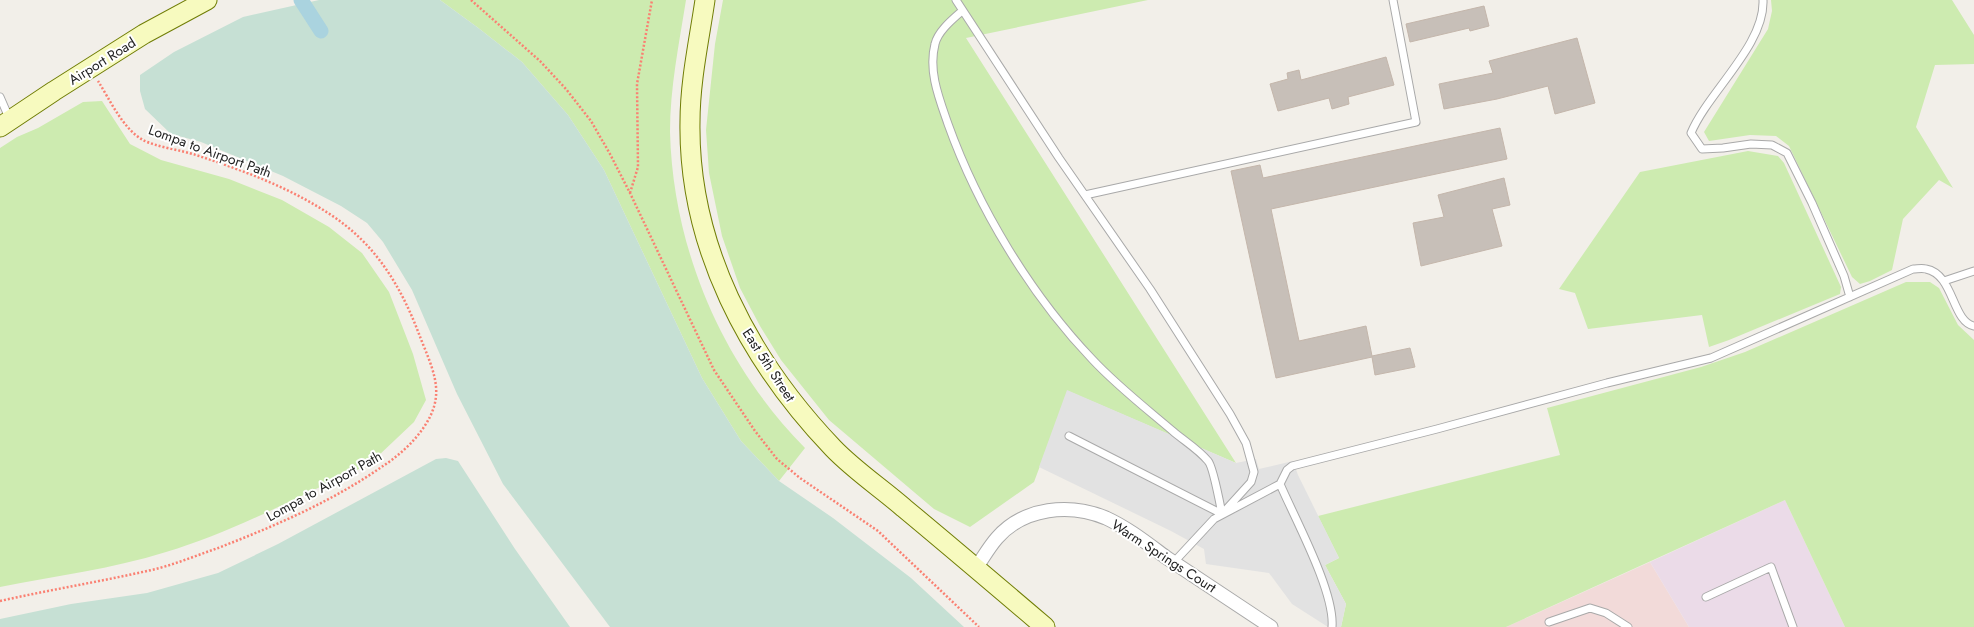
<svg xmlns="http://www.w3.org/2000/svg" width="1974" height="627" viewBox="0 0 1974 627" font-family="Jost,sans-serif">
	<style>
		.commercial { fill: #f2dad9 }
		.industrial { fill: #ebdbe8 }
		.grass { fill: #cdebb0 }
		.wetland { fill: #c6e0d4 }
		.parking { fill: #e2e2e2 }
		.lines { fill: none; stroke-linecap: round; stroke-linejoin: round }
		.canal { stroke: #aad3df; stroke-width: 15 }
		.building { fill: #c7bfb8; stroke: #c4b6ab }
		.lane-casing { stroke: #a9a9a9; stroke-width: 9 }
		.street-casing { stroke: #a9a9a9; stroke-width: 15 }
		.secondary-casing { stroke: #707d05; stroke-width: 21 }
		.path { stroke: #fa8072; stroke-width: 2.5; stroke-dasharray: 2 2; stroke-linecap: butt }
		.lane { stroke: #fff; stroke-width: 7 }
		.street { stroke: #fff; stroke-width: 13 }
		.secondary { stroke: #f7fabf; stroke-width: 19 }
		.labels { text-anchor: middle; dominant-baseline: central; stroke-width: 4; stroke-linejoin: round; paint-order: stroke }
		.street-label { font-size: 14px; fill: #222; stroke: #fff }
	</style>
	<rect width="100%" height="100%" fill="#f2efe9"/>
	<path class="commercial" d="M 1650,562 L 1689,627 L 1506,627 Z"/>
	<path class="industrial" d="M 1785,500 L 1845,627 L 1689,627 L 1650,562 Z"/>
	<path class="grass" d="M 440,0 L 686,0 C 679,44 670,88 670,132 C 673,250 723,365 805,448 L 779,481 L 741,441 L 702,378 L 604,170 L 568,115 L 522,62 L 477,27 Z
		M 723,0 L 1148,0 L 966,38 L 1236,463 L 1068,391 L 1034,482 L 970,527 L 934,509 L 829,420 L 781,360 L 760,326 L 740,288 L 722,236 L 709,173 L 706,130 L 715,44 Z
		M 1771,0 L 1952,0 L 1974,35 L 1974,64 L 1935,65 L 1916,127 L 1953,188 L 1939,180 L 1903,219 L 1892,270 L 1870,281 L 1860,284 L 1852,277 L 1789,146 L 1776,136 L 1750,135 L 1709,141 L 1704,132 L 1768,29 L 1772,11 Z
		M 102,101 L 130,144 L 161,160 L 229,179 L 282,200 L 329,227 L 362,253 L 389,292 L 413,354 L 426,400 L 414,422 L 377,457 L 363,467 C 298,496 234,532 166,552 C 112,569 55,576 0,587 L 0,148 L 17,137 L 38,128 L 83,102 Z
		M 1748,151 L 1778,156 L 1784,163 L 1841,287 L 1840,294 L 1729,340 L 1709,347 L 1702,315 L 1588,329 L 1575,293 L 1559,289 L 1640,172 Z
		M 1906,282 L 1930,282 L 1939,288 L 1958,325 L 1974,340 L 1974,627 L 1845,627 L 1785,500 L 1506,627 L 1341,627 L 1346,604 L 1325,565 L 1339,558 L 1318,516 L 1560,455 L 1547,408 L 1701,367 L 1745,352 Z"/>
	<path class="wetland" d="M 319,0 L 440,0 L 477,27 L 522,62 L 568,115 L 604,170 L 702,378 L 741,441 L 779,481 L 833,518 L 911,578 L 964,627 L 610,627 L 503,484 L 457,394 L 412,290 L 383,242 L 367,223 L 341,206 L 283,176 L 201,142 L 171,134 L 145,109 L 140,91 L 140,75 L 174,52 L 243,17 Z
		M 446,458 L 458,461 L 515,549 L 570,627 L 0,627 L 0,619 L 71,604 L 147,593 L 218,573 L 278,544 L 436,459 Z"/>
	<path class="parking" d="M 1067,390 L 1236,463 L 1256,459 L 1259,469 L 1293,461 L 1298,475 L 1339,558 L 1325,565 L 1346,604 L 1341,627 L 1328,627 L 1292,604 L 1269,573 L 1206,564 L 1204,549 L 1171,531 L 1039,467 Z"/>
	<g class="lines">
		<path class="canal" d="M 301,0 L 321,31"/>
	</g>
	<path class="building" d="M 1484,6 L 1489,26 L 1470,31 L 1469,28 L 1410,42 L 1406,24 Z
		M 1577,38 L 1595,103 L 1555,114 L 1548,86 L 1497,99 L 1444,109 L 1439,84 L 1493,73 L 1489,61 Z
		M 1386,57 L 1394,85 L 1348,97 L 1349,104 L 1332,109 L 1329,98 L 1278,111 L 1270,84 L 1288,79 L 1287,73 L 1299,70 L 1301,80 Z
		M 1500,128 L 1507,159 L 1271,209 L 1299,341 L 1366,326 L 1372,356 L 1410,348 L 1415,367 L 1375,375 L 1372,357 L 1276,378 L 1231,171 L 1260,165 L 1263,178 Z
		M 1504,178 L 1510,205 L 1492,209 L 1502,246 L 1421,266 L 1413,223 L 1444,217 L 1438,195 Z"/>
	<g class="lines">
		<defs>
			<path id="lane" d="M 956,0 L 1059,158 L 1150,289 L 1230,414 L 1246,443 L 1254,472 L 1251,482 L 1222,514
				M 1763,0 C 1765,45 1708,92 1691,133 L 1702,149 L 1723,148 L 1751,144 L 1772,145 L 1787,153 L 1812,203 L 1844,276 L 1850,297
				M 962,11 C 953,19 938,31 935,44 C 928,71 939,98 948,124 C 978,208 1031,295 1092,359 C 1117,386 1147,409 1175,433 C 1186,442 1199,450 1208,461 C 1213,466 1220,504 1222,514
				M 0,97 L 10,120
				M 1085,195 L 1416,122 L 1393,0
				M 1944,281 L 1974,271
				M 1069,436 L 1222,514
				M 1174,562 L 1214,519 L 1280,484
				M 1706,597 L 1771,567 L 1793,627
				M 1549,622 L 1590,608 L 1606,613 L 1628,627
				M 1332,627 C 1335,592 1295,519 1280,484 L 1287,470 L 1292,466 L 1437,429 L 1607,383 L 1711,358 L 1913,269 C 1917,269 1922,268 1926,269 C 1954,274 1952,322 1974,326"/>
			<path id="street" d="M 976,568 C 983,558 989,547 997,538 C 1024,507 1070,503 1106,518 C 1128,528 1148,544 1167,558 C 1202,581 1236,604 1271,627"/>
			<path id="secondary" d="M 705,0 C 699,41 690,81 690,122 C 688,246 749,360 833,448 C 854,470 881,488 904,508 C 951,547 998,587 1045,627
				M 0,127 L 54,91 L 144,34 L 207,0"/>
		</defs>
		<use href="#lane" class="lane-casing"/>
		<use href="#street" class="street-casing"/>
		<use href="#secondary" class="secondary-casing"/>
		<path class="path" d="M 471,0 L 540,61 L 566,89 L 591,121 L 610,154 L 630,193 L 714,370 L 755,431 L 777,459 L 800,478 L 878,531 L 979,627
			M 630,193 L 638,167 L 637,84 L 652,0
			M 0,601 C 49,590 98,582 147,571 C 171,566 195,556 218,548 C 275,526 333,501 383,466 C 405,452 434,424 436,396 C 438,376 426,353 419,334 C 400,284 374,242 328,213 C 288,187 242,170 196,155 C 181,150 156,147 143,140 C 123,129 110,100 98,81"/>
		<use href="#lane" class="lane"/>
		<use href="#street" class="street"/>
		<use href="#secondary" class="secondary"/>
	</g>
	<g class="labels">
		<g class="street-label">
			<text transform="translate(102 61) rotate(-32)">Airport Road</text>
			<text transform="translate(210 151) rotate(20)">Lompa to Airport Path</text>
			<text transform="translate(769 365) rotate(57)">East 5th Street</text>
			<text transform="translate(324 486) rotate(-29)">Lompa to Airport Path</text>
			<text transform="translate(1164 556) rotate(33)">Warm Springs Court</text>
		</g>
	</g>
</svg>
